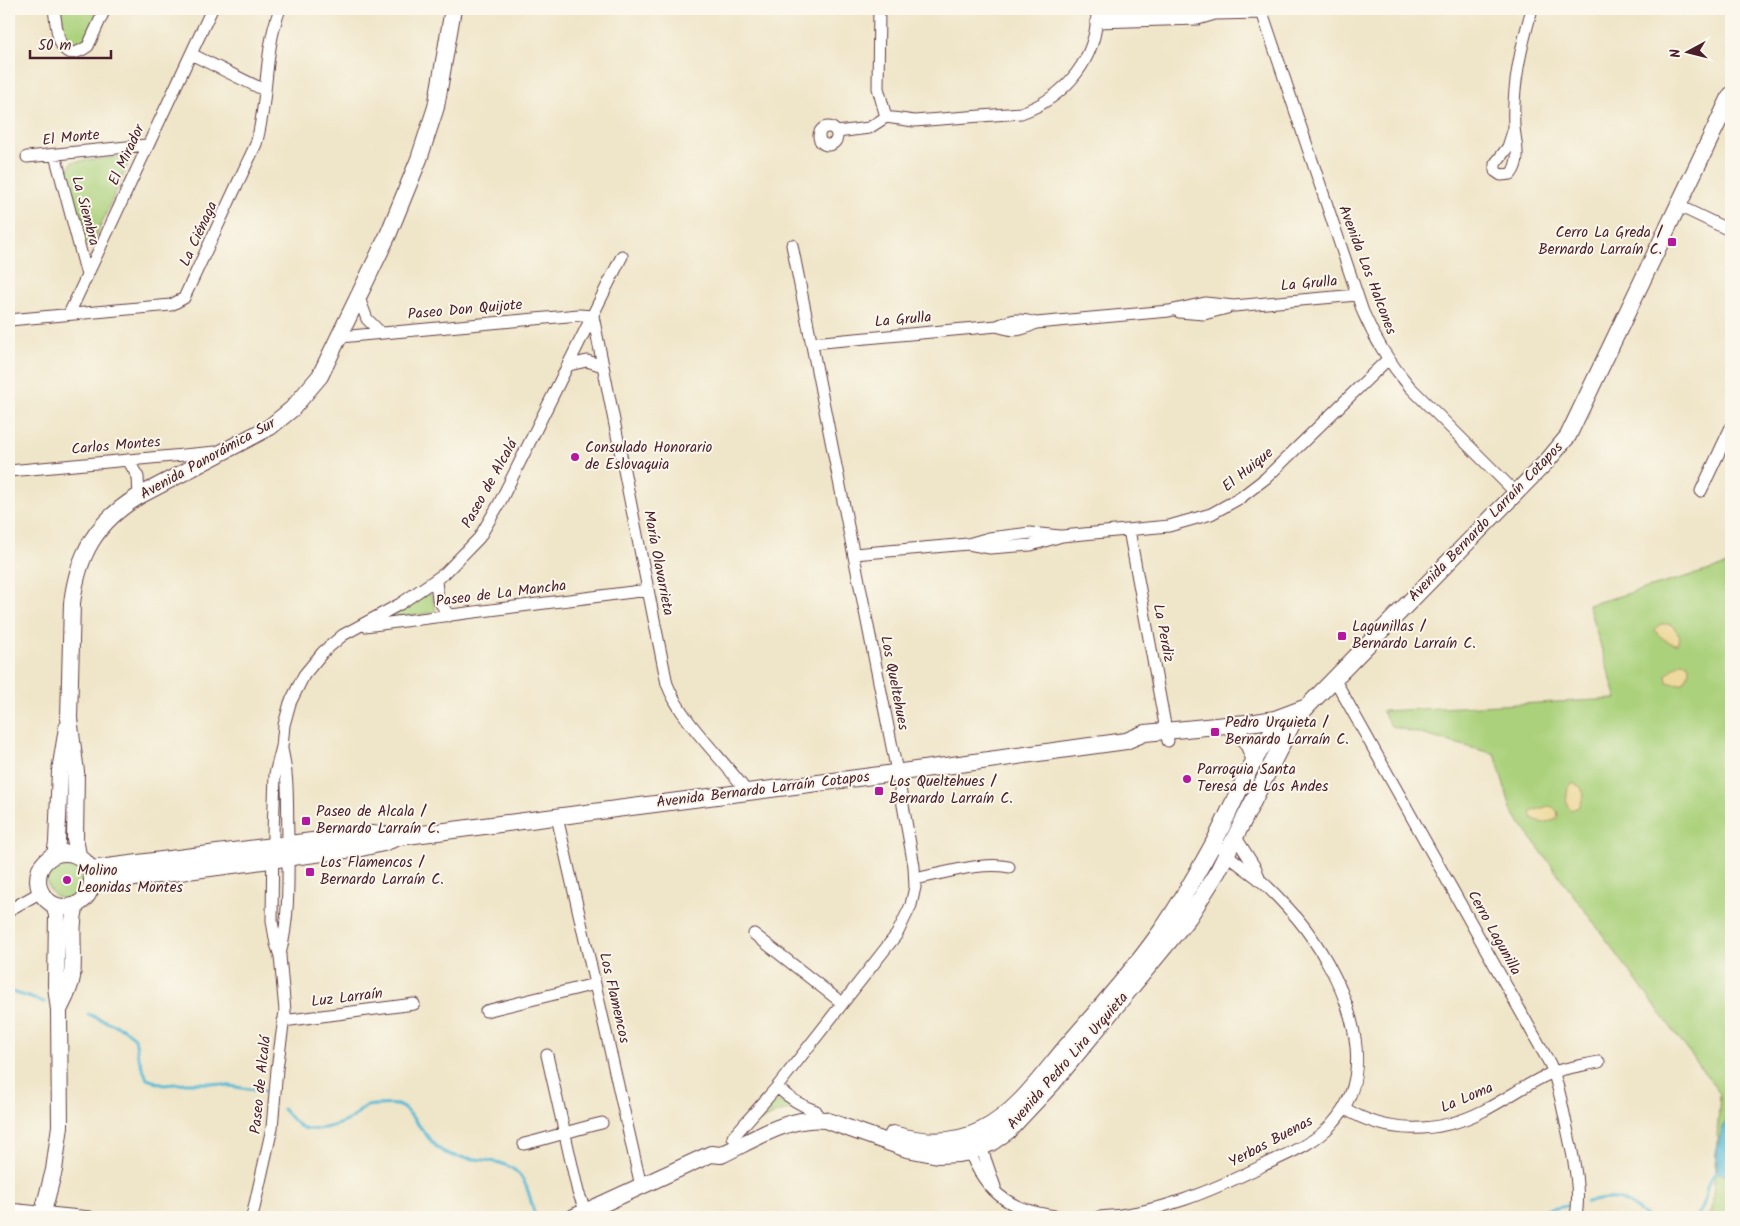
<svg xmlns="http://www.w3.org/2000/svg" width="1740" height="1226" viewBox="0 0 1740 1226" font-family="Kalam,sans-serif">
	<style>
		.green { fill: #abd17b; stroke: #7a7853 }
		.sand { fill: #eeda9e; stroke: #9c7c64 }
		.water { fill: #57bad5; stroke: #506c80 }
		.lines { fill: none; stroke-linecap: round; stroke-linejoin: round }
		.stream { stroke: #57bad5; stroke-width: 3 }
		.street-casing { stroke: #633d43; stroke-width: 13 }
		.secondary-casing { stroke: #633d43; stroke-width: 18 }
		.street { stroke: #fff; stroke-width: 11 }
		.secondary { stroke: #fff; stroke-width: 16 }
		.poi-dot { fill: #b5179e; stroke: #fbf7ec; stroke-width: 2 }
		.labels { text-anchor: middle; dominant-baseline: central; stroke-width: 4; stroke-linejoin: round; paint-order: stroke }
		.street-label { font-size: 15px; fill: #4a1f2b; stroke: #fbf7ec }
		.poi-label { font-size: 15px; fill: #4a1f2b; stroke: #fbf7ec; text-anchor: start }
	</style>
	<rect width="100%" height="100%" fill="#fbf7ec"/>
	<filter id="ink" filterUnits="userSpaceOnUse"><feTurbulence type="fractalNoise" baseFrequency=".02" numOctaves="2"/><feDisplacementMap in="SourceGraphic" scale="10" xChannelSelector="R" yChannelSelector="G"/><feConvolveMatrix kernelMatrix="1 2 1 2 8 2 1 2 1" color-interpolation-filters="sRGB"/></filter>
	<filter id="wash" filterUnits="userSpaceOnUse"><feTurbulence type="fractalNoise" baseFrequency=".0096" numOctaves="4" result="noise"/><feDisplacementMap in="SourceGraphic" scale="20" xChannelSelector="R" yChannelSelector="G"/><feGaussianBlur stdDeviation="1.12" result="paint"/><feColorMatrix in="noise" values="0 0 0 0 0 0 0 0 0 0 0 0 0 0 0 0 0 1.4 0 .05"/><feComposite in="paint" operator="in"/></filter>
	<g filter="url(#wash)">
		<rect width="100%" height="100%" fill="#efe5c8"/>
		<path class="green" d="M 60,9 L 100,9 C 93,22 88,47 70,46 L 63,39 Z
			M 127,156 L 129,162 L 92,245 L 87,247 L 67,170 L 72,162 Z
			M 1731,564 L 1731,1217 L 1705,1217 L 1712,1211 L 1720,1094 L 1512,812 L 1495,754 L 1391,726 L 1382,711 L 1617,699 L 1588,605 Z
			M 428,594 L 431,595 L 436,610 L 432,613 L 394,618 L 391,615 L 393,613 Z
			M47 880a19 19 0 1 1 38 0a19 19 0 1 1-38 0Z
			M 776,1101 L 798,1108 L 777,1113 L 759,1122 Z"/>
		<path class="sand" d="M 1661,624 L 1669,624 L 1673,626 L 1680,636 L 1677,644 C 1669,644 1658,636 1655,630 Z
			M 1681,662 L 1688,663 C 1691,669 1687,678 1683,683 L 1675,684 L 1667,682 L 1666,675 Z
			M 1573,783 L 1581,787 L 1584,795 L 1579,807 L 1571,810 C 1564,804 1567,796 1568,788 Z
			M 1548,806 L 1553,807 L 1557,811 L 1558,816 L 1555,820 L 1543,823 L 1532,818 L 1531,812 Z"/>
		<path class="water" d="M 1731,1113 L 1731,1174 L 1724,1174 L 1717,1172 C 1714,1155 1720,1127 1731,1113 Z"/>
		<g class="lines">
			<path class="stream" d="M 9,991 L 44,1002
				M 88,1014 L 124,1029 L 135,1038 L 138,1056 L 147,1079 L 164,1085 L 186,1083 L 211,1083 L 268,1092
				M 283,1109 C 288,1114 293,1121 298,1125 C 311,1135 339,1125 352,1118 C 357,1115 361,1108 367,1106 C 371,1105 394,1104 397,1105 C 413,1110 426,1141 442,1151 C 452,1157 464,1158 475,1159 C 521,1163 525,1175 535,1217
				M 1586,1202 C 1617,1197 1621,1195 1646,1217
				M 1507,1217 L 1567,1206
				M 1696,1217 C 1710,1205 1700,1185 1717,1172"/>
		</g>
	</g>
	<g filter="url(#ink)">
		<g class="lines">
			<defs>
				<path id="street" d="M 54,9 C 57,27 57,69 88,46 L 105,9
					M 879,9 L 878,88 L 886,117
					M 1261,9 L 1363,312 C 1375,340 1390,364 1410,387 L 1516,493
					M 1097,11 L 1200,9 L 1215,14 L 1262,13
					M 1096,22 L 1198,19 L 1215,14
					M 191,54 L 264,90
					M819 136a9 9 0 1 1 18 0a9 9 0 1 1-18 0Z
					M 1514,128 L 1508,147 L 1495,164 L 1495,171 L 1501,175 L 1511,174 C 1522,159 1515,143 1514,126 C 1512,86 1521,47 1532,9
					M 837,132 L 869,128 L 886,117 L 914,121 L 1021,113 C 1066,97 1098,58 1097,9
					M 55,155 L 87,275
					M 27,157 L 147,145
					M 1679,206 L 1731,231
					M 359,298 L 367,319 L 381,333
					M 1179,312 L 1204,314 L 1227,308
					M 69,314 L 212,9
					M 9,320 L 171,305 L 184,298 L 256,144 C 269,100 263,53 280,9
					M 997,326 C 1015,332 1020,331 1036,323 L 1169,311 L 1205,303 L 1234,306 L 1357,295
					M 340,337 L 579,315 L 593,316 L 667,684 C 682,723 722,757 747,792
					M 812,343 L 997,326 C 1013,319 1019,318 1036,323
					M 569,365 L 587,361 L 603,366
					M 128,460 L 138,477 L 139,496
					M 9,471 L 216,452
					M 1701,491 L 1731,427
					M 1129,530 L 1168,741
					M 968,544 L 990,548 L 1031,545 L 1062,536 L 1169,526 L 1211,514 L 1240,498 L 1266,478 L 1388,359
					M 854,554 L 968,544 L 989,538 L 1030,533 L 1060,536
					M 436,581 L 438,599 L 449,616
					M 365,626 L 648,590
					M 1335,680 L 1550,1064 C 1559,1084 1562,1106 1567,1128 C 1573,1157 1581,1187 1576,1217
					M 557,817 L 641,1186
					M 1235,836 L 1256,869 L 1260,881
					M 915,879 C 942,874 982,861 1009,867
					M 9,910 L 41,892
					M 754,934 L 842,1003
					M 280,954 C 290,916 288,875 288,836 C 287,806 289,778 282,749
					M 486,1011 L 595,984
					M 283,1021 L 414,1004
					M 547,1055 L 578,1192 L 586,1212
					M 777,1087 C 789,1098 801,1106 816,1111
					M 1344,1108 C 1387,1135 1438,1134 1483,1111 C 1507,1099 1529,1082 1554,1072 C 1568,1067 1585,1065 1599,1062
					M 733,1137 L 777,1087 L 897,934 L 911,905 L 915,887 L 914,866 L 897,772 L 792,245
					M 979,1141 L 995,1187
					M 524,1144 C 550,1138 576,1129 602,1123
					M 968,1147 C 986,1197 1015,1213 1066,1217
					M 9,1209 L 90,1217
					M 252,1217 L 272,1128 L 277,1069 L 285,1011 L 280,956 L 276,944 L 272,921 L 273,833 L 275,774 L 282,747 L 284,725 L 290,703 L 304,675 L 323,652 L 343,635 L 400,604 L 445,573 L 479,538 L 499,504 L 622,256
					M 1099,1217 C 1159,1214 1211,1191 1264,1165 C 1287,1154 1314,1144 1332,1124 C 1386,1066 1340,970 1297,918 C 1286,906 1273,891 1260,880 C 1247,870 1233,861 1222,849"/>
				<path id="secondary" d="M 1300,714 L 1548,460 L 1568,436 L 1731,95
					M 1234,733 C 1247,736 1251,750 1255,761
					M38 880a27 27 0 1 1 54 0a27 27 0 1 1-54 0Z
					M 55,855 L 57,842 L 60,771 L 67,728
					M 78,855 L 75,839 L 76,772 L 69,718 L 72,603 C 78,554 96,522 139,496 L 270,427 L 292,409 L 320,376 L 388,235 L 419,159 L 436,107 L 453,9
					M 91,869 L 360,835 L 372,834 L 395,836
					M 92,886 L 104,882 L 361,848 L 383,843 L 399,837 L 880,775 L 1126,741 L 1145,733 L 1256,722 L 1275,719 L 1307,707
					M 59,1010 C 64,1000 70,989 72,977 C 75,953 69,928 76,905
					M 893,1134 C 923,1143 954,1144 982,1130 C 1016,1113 1041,1077 1065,1048 C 1098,1010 1132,972 1161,931 C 1180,904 1196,875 1212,846 C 1232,810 1257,740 1288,716
					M 44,1217 L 43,1212 L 54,1170 L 60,1126 L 59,1010 L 56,986 L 57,915 L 54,905
					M 574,1217 L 711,1154 L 721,1155 C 753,1140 789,1116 825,1120 L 907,1149 L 938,1155 L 959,1154 L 970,1152 L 991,1143 L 1008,1131 L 1053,1083 L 1189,917 L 1218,871 L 1293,722"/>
			</defs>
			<use href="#street" class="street-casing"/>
			<use href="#secondary" class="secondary-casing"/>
			<use href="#street" class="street"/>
			<use href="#secondary" class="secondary"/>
		</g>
	</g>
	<g class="poi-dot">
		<rect x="1667" y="237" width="10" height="10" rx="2.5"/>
		<circle cx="575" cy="457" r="5"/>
		<rect x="1337" y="631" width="10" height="10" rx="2.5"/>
		<rect x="1210" y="727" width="10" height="10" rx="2.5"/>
		<circle cx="1187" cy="779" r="5"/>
		<rect x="874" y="786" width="10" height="10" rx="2.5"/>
		<rect x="301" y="816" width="10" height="10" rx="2.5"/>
		<rect x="305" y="867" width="10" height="10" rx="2.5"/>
		<circle cx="67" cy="880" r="5"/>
	</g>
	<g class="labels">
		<g class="street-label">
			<text transform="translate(71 138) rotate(-6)">El Monte</text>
			<text transform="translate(127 155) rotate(-65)">El Mirador</text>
			<text transform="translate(85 211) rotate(75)">La Siembra</text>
			<text transform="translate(199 234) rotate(-65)">La Ciénaga</text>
			<text transform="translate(1367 270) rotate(69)">Avenida Los Halcones</text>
			<text transform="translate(1309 284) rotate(-5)">La Grulla</text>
			<text transform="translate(465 310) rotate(-5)">Paseo Don Quijote</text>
			<text transform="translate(903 320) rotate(-5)">La Grulla</text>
			<text transform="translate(116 446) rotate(-5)">Carlos Montes</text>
			<text transform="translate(208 459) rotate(-29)">Avenida Panorámica Sur</text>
			<text transform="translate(1248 470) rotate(-39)">El Huique</text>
			<text transform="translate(490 484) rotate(-61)">Paseo de Alcalá</text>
			<text transform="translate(1486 522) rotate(-46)">Avenida Bernardo Larraín Cotapos</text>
			<text transform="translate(658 563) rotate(79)">María Olavarrieta</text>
			<text transform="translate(501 594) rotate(-7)">Paseo de La Mancha</text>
			<text transform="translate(1163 633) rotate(79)">La Perdiz</text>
			<text transform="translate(894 683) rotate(79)">Los Queltehues</text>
			<text transform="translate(763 790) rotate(-7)">Avenida Bernardo Larraín Cotapos</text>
			<text transform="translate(1494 933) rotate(61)">Cerro Lagunilla</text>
			<text transform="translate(347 998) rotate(-7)">Luz Larraín</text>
			<text transform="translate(614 998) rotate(77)">Los Flamencos</text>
			<text transform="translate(1068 1061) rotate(-49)">Avenida Pedro Lira Urquieta</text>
			<text transform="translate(261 1085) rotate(-84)">Paseo de Alcalá</text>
			<text transform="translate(1467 1098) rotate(-23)">La Loma</text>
			<text transform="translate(1271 1142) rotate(-28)">Yerbas Buenas</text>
		</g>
		<g class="poi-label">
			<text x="1662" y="233" text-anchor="end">Cerro La Greda /<tspan x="1662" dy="17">Bernardo Larraín C.</tspan></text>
			<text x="585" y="448">Consulado Honorario<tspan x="585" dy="17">de Eslovaquia</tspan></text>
			<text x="1352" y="627">Lagunillas /<tspan x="1352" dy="17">Bernardo Larraín C.</tspan></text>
			<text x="1225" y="723">Pedro Urquieta /<tspan x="1225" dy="17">Bernardo Larraín C.</tspan></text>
			<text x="1197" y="770">Parroquia Santa<tspan x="1197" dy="17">Teresa de Los Andes</tspan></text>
			<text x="889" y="782">Los Queltehues /<tspan x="889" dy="17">Bernardo Larraín C.</tspan></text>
			<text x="316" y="812">Paseo de Alcala /<tspan x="316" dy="17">Bernardo Larraín C.</tspan></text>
			<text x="320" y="863">Los Flamencos /<tspan x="320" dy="17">Bernardo Larraín C.</tspan></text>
			<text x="77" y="871">Molino<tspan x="77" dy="17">Leonidas Montes</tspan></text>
		</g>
	</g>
	<rect width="1740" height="1226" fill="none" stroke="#fbf7ec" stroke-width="30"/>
	<g transform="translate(1688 52) rotate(263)" stroke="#fbf7ec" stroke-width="4" paint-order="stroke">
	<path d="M0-4L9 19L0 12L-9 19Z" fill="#4a1f2b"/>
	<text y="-8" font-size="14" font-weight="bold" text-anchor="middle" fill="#4a1f2b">N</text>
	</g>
	<path d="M30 50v8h81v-8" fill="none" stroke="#4a1f2b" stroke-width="2.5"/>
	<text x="38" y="50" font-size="15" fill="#4a1f2b" stroke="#fbf7ec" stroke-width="4" paint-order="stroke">50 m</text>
</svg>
